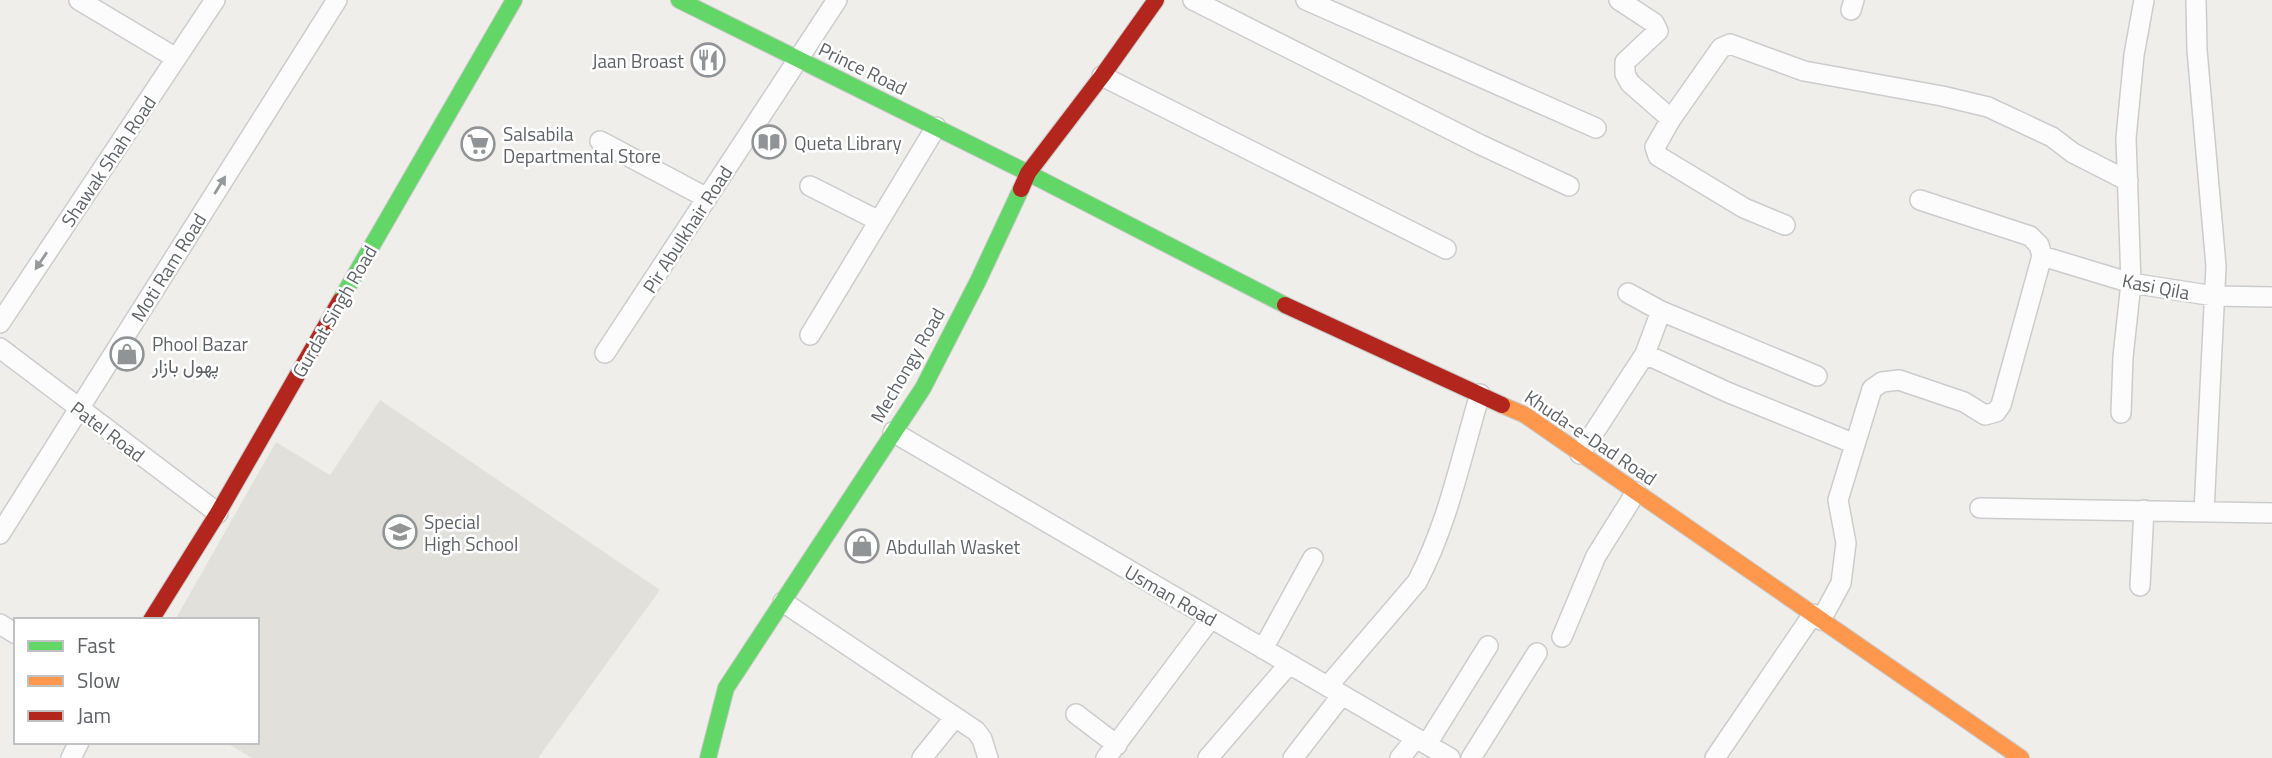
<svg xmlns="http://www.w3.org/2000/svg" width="2272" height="758" viewBox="0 0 2272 758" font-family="'Titillium Web',Vazirmatn,sans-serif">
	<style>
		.education { fill: #e2e0da }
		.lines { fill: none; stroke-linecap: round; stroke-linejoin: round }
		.street-casing { stroke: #cbcccc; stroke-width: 22 }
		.fast-casing { stroke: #cacacb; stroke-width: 18 }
		.slow-casing { stroke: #cacacb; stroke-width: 18 }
		.jam-casing { stroke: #cacacb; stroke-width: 18 }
		.street { stroke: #fdfcfc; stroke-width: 19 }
		.fast { stroke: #63d668; stroke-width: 16 }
		.slow { stroke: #ff974d; stroke-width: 16 }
		.jam { stroke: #b3261e; stroke-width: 16 }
		.oneway { fill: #96999c }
		.labels { text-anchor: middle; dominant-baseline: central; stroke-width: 5; stroke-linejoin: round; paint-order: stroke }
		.poi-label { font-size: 19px; fill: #5f6368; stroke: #fff; text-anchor: start }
		.street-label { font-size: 19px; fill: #5f6368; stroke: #fff }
	</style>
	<rect width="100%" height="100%" fill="#efeeea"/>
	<path class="education" d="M 380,400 L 660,590 L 538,758 L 252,758 L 225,742 L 257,742 L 257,620 L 175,620 L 276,442 L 330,475 Z"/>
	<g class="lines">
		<defs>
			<path id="street" d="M 79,0 L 176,58
				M 1193,0 L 1481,145 L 1569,186
				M 1306,0 L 1596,128
				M 1619,0 L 1654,23 L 1658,31 L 1625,62 L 1625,74 L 1630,83 L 1671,119
				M 2196,0 L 2197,50 L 2216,266 L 2204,512
				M 1851,10 L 1854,0
				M 1102,76 L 1446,249
				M 600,141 L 707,198
				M 810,186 L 879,221
				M 1785,225 L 1744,208 L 1658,156 L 1655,147 L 1671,119 L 1721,48 L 1730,44 L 1804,71 L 1942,96 L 1988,107 L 2052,137 L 2073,153 L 2128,181
				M 2042,256 L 2131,283 L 2214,296 L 2272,297
				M 1628,293 L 1661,311 L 1817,376
				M 0,323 L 215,0
				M 810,335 L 936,127
				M 0,348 L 218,513
				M 605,353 L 837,0
				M 1645,354 L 1727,392 L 1855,444
				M 2121,413 L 2123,357 L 2131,283 L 2126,138 L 2134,55 L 2144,0
				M 893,432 L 1450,758
				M 1580,454 L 1645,354 L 1661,311
				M 1980,508 L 2272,513
				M 0,534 L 337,0
				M 2140,586 L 2144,510
				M 783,602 L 976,731 L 982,739 L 988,758
				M 1821,620 L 1841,583 L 1846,543 L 1838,500 L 1872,389 L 1882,382 L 1899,380 L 1964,402 L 1985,415 L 1996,412 L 2001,405 L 2042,256 L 2039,245 L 2030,236 L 1920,200
				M 0,624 L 16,634
				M 1562,637 L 1596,556 L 1636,492
				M 1263,649 L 1313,558
				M 1328,686 L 1417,582 C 1448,524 1461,457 1480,394
				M 1076,714 L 1117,745
				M 1427,744 L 1488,646
				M 71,758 L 79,742
				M 922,758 L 955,717
				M 1106,758 L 1211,618
				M 1208,758 L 1289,664
				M 1293,758 L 1342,695
				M 1400,758 L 1416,738
				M 1471,758 L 1537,653
				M 1715,758 L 1813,614"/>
			<path id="fast" d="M 679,0 L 1028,173 L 1285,305
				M 340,301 L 514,0
				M 708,758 L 726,688 L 923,388 L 978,281 L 1021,189"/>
			<path id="slow" d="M 1502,405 L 1525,415 L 2021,758"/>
			<path id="jam" d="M 1021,189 L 1028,173 L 1102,76 L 1156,0
				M 1285,305 L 1502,405
				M 151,620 L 218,513 L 340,301"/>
		</defs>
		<use href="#street" class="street-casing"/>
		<use href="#fast" class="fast-casing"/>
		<use href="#slow" class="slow-casing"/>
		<use href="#jam" class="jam-casing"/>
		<use href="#street" class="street"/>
		<use href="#fast" class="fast"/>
		<use href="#slow" class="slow"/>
		<use href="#jam" class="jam"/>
	</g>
	<defs><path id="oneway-solid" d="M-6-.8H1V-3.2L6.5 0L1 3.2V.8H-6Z" transform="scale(1.75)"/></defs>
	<g class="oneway">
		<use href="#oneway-solid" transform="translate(220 185) rotate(-58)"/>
		<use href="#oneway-solid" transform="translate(41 261) rotate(124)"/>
	</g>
	<defs>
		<symbol id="restaurant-ring" viewBox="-11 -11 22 22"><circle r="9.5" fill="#fff" stroke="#919496" stroke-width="1.5"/><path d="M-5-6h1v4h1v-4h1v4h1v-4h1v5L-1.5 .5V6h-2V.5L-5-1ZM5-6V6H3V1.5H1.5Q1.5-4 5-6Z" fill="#919496"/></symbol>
		<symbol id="library-ring" viewBox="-11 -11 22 22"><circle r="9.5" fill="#fff" stroke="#919496" stroke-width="1.5"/><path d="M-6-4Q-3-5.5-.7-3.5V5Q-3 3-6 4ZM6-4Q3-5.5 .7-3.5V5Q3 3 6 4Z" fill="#919496"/></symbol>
		<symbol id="supermarket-ring" viewBox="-11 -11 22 22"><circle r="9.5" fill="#fff" stroke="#919496" stroke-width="1.5"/><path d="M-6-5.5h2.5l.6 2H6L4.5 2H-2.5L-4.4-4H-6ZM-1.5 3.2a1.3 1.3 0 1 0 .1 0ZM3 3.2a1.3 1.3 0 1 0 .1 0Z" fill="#919496"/></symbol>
		<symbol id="shop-ring" viewBox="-11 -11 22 22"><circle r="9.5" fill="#fff" stroke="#919496" stroke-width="1.5"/><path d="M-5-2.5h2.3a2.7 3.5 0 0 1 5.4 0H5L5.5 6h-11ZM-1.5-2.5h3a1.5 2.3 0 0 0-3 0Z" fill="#919496"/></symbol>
		<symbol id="school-ring" viewBox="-11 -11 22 22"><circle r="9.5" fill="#fff" stroke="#919496" stroke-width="1.5"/><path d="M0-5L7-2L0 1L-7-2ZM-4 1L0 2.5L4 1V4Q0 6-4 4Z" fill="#919496"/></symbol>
	</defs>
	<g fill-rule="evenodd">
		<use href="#restaurant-ring" x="689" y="41" width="38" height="38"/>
		<use href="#library-ring" x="750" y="123" width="38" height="38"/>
		<use href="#supermarket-ring" x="459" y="125" width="38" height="38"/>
		<use href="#shop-ring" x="108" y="335" width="38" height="38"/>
		<use href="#school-ring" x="381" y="513" width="38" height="38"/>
		<use href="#shop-ring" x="843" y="527" width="38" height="38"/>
	</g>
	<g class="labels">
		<g class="poi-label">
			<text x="684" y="60" text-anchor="end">Jaan Broast</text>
			<text x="503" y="133">Salsabila<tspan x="503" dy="22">Departmental Store</tspan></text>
			<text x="794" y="142">Queta Library</text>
			<text x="152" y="343">Phool Bazar<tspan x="152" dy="22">پھول بازار</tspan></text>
			<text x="424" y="521">Special<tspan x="424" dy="22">High School</tspan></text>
			<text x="886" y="546">Abdullah Wasket</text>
		</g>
		<g class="street-label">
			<text transform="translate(863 68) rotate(26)">Prince Road</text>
			<text transform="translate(108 161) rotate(-56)">Shawak Shah Road</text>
			<text transform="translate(687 229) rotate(-57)">Pir Abulkhair Road</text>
			<text transform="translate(168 267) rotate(-58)">Moti Ram Road</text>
			<text transform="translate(2156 286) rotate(11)">Kasi Qila</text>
			<text transform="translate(334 311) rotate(-60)">Gurdat Singh Road</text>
			<text transform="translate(907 365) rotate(-60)">Mechongy Road</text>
			<text transform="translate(108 431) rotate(37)">Patel Road</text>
			<text transform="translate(1591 437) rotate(34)">Khuda-e-Dad Road</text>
			<text transform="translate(1171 595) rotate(30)">Usman Road</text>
		</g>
	</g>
	<rect x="14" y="618" width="245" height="126" fill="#ffffff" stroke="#bfc1c3" stroke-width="2"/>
	<rect x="28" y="641" width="35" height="10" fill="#63d668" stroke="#bfc1c3" stroke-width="2"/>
	<text x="77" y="653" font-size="21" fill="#5f6368">Fast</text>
	<rect x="28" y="676" width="35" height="10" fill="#ff974d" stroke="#bfc1c3" stroke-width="2"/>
	<text x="77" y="688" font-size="21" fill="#5f6368">Slow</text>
	<rect x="28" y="711" width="35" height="10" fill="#b3261e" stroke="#bfc1c3" stroke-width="2"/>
	<text x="77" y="723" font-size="21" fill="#5f6368">Jam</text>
</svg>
